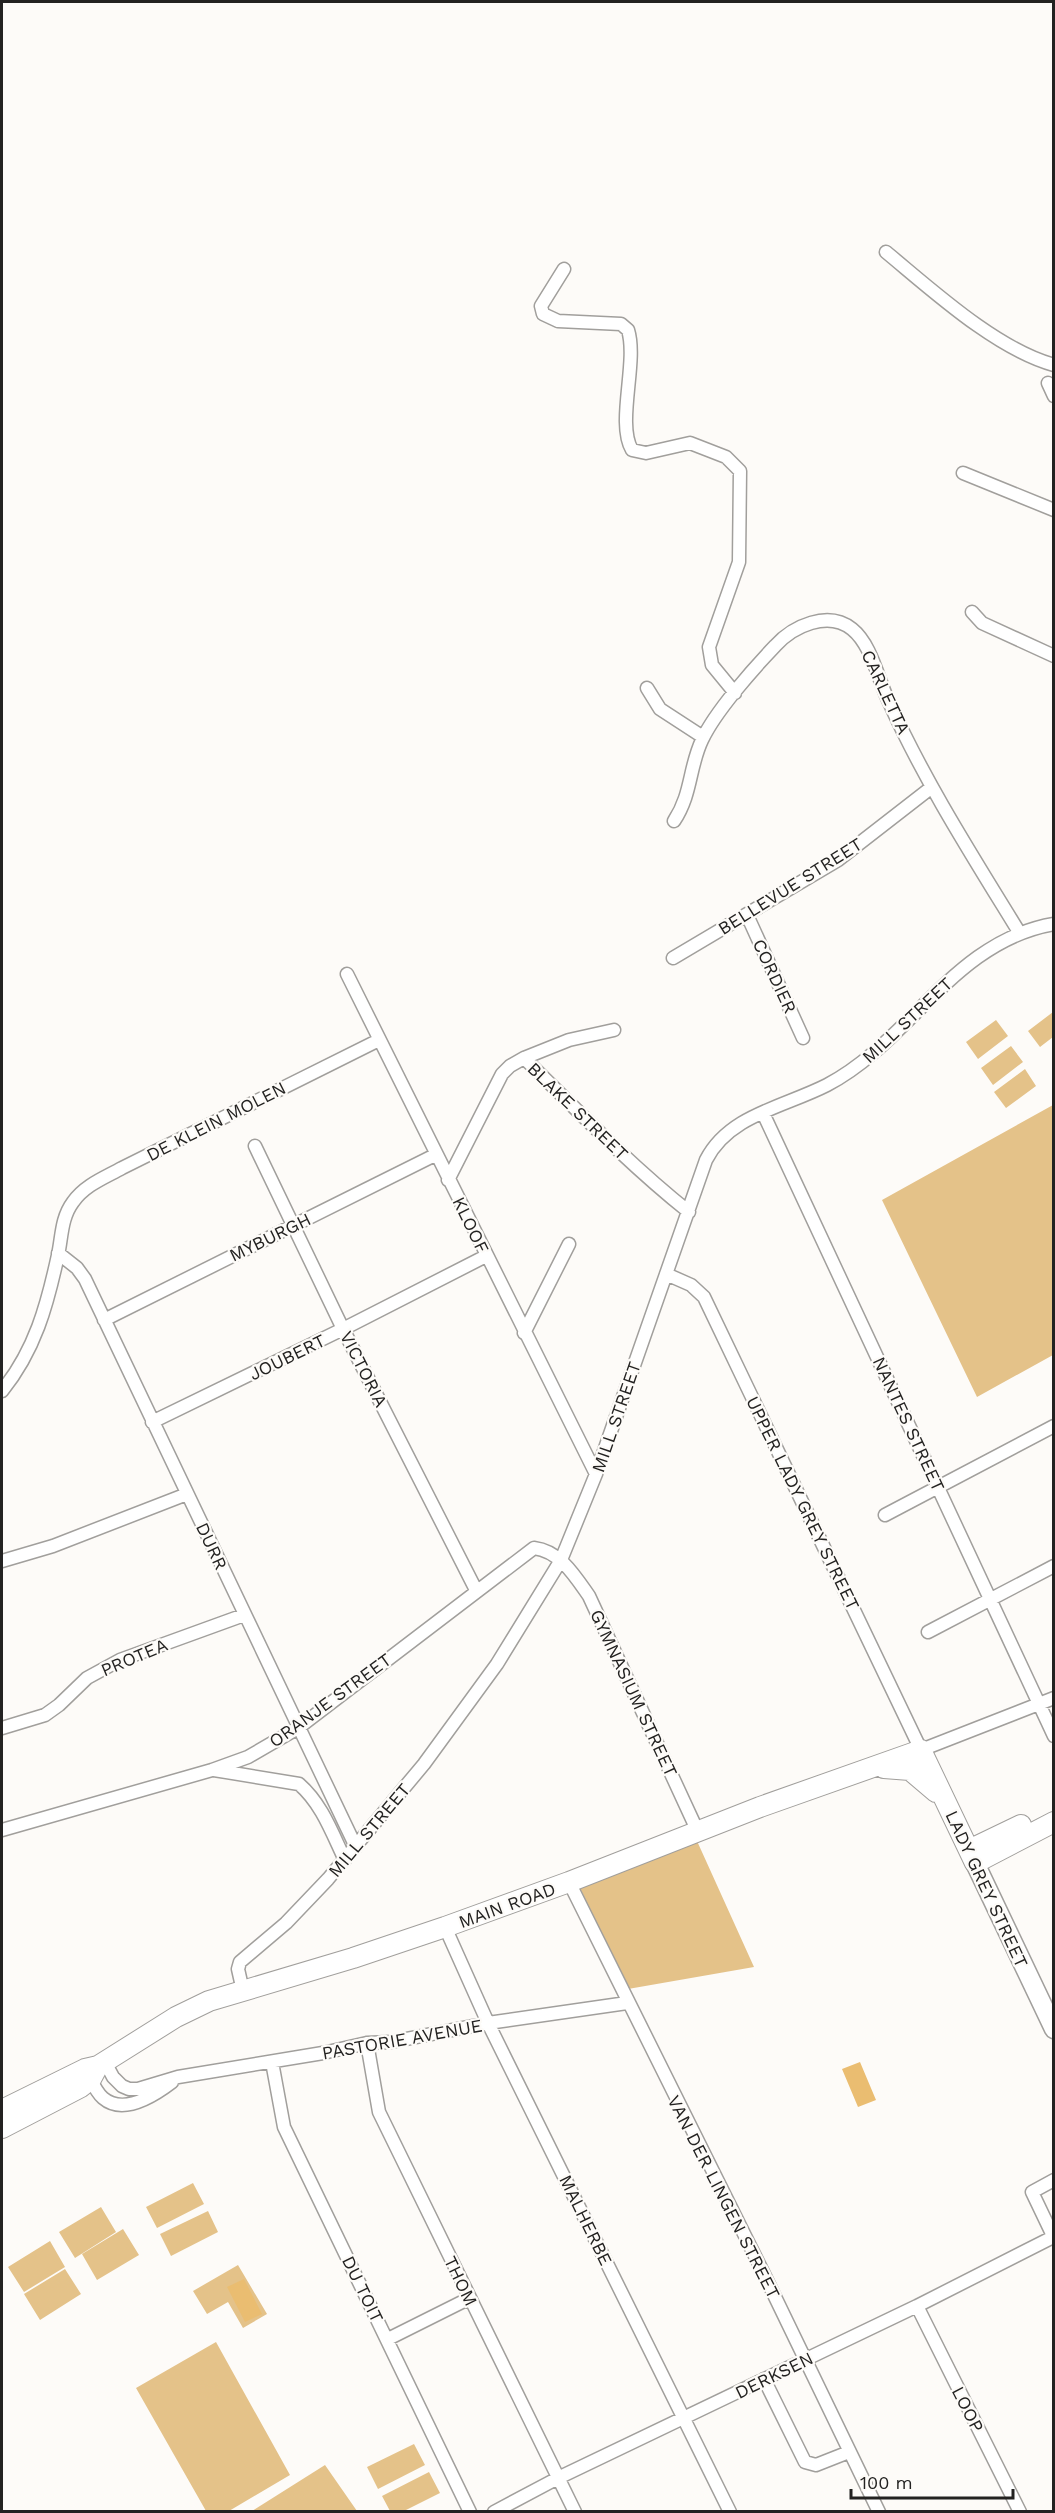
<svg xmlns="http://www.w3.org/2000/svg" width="1055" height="2513" viewBox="0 0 1055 2513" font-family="'Work Sans',sans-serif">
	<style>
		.green { fill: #e4c289 }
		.water { fill: #eabd71 }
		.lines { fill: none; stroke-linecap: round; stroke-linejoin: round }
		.street-casing { stroke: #a19f9c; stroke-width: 15 }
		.secondary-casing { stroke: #a19f9c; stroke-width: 21 }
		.primary-casing { stroke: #a19f9c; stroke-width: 22 }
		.street { stroke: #fff; stroke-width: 12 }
		.secondary { stroke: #fff; stroke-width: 18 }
		.primary { stroke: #fff; stroke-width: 20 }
		.labels { text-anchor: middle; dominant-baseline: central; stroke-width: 4.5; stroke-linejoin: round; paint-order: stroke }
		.street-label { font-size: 18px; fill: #232221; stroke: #fdfbf8 }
	</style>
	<rect width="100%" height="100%" fill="#fdfbf8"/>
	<path class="green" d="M 1053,1012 L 1053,1037 L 1040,1047 L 1028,1031 Z
		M 996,1020 L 1008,1036 L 978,1059 L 966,1042 Z
		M 1011,1046 L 1023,1062 L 993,1085 L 981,1068 Z
		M 1025,1069 L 1036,1086 L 1006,1108 L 994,1092 Z
		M 1053,1105 L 1053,1355 L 977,1397 L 882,1200 Z
		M 697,1841 L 754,1967 L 628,1989 L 579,1886 Z
		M 193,2183 L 204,2204 L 157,2228 L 146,2207 Z
		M 101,2207 L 116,2232 L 75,2258 L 59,2232 Z
		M 208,2211 L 218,2232 L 171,2256 L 160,2234 Z
		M 123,2229 L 139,2255 L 97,2280 L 82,2254 Z
		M 50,2241 L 65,2267 L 24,2292 L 8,2267 Z
		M 238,2265 L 267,2314 L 243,2328 L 228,2302 L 207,2314 L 193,2291 Z
		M 65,2269 L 81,2294 L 40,2320 L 24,2294 Z
		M 216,2342 L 290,2475 L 229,2511 L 206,2511 L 136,2388 Z
		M 414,2444 L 425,2465 L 378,2489 L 367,2467 Z
		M 325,2465 L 357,2511 L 252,2511 Z
		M 429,2472 L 440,2493 L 404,2511 L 390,2511 L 382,2496 Z"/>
	<path class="water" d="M 860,2062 L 876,2100 L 858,2107 L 842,2069 Z
		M 244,2279 L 262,2314 L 245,2322 L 227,2287 Z"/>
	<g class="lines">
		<defs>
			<path id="street" d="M 886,252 C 932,290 996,349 1054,365
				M 564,269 L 541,306 L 543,314 L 558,321 L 621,324 L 628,330 C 638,362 616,423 632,450 L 646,453 L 690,443 L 726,457 L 740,471 L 739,562 L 709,647 L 712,665 L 735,693
				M 1048,383 L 1054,396
				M 963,473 L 1054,510
				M 972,612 L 982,623 L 1054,656
				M 647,688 L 660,709 L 703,737
				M 674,821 C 692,794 689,767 702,740 C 715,712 753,669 775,646 C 793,626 828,610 852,629 C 872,645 878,680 889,702 C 925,782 973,857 1019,932
				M 747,915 L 803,1038
				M 673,958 L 838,860 L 932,787
				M 347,974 L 596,1474
				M 524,1058 L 569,1040 L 614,1030
				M 763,1113 L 1054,1736
				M 255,1146 L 343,1329 L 476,1590
				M 448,1180 L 502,1074 L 510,1066 L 524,1058 C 578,1111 630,1165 689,1212
				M 58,1253 L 77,1268 L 85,1279 L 356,1847
				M 666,1274 L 691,1285 L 704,1297 L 921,1750 L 1054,1698
				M 104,1320 L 435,1155
				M 524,1333 L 569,1244
				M 2,1391 C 35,1350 47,1306 58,1255 C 62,1237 61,1218 73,1202 C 85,1185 104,1178 122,1168 L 379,1040
				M 152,1422 L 343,1329 L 486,1256
				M 885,1515 L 1054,1426
				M 2,1561 L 53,1546 L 187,1494
				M 928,1632 L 1054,1566
				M 2,1728 L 45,1715 L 59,1705 L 87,1678 L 120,1660 L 244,1615
				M 214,1770 L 299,1784 C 322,1804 332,1833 345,1860
				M 2,1830 L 212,1770 L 248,1757 L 298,1728 L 534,1548 C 560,1551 575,1576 589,1596 L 698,1832
				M 569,1882 L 763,2272 L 879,2512
				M 445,1927 L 488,2023 L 730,2512
				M 243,1991 L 238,1969 L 240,1962 L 286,1923 L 328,1879 L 424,1764 L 497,1664 L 561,1560 L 596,1474 L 706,1160 C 729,1115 784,1107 827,1085 C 911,1041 954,941 1054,924
				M 367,2043 L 379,2112 L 575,2512
				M 105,2062 L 113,2077 L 122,2086 L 129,2089 L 138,2089 L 178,2077 L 323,2053 L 367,2043 L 391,2042 L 488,2023 L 627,2003
				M 272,2062 L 284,2127 L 470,2512
				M 88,2074 C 92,2082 96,2092 103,2098 C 124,2116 155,2095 172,2082
				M 1054,2180 L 1032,2192 L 1054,2238
				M 917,2306 L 1020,2512
				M 388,2339 L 470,2298
				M 764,2379 L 805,2462 L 816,2465 L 849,2452
				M 494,2512 L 558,2478 L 917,2306 L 1053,2237"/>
			<path id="secondary" d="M 975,1863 L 1054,2029"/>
			<path id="primary" d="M 884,1768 L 910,1770 L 936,1792
				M 969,1850 L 1021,1825
				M 2,2110 L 85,2069 L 98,2066 L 176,2017 L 209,2001 L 353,1958 L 445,1927 L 569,1882 L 760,1807 L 921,1750 L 975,1863 L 1054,1822
				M 2,2128 L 81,2087 L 91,2079 L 98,2066"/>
		</defs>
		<use href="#street" class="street-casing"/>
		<use href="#secondary" class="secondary-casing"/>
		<use href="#primary" class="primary-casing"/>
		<use href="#street" class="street"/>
		<use href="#secondary" class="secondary"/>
		<use href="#primary" class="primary"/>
	</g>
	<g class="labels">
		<g class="street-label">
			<text transform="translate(886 692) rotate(65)">CARLETTA</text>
			<text transform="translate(790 886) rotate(-32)">BELLEVUE STREET</text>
			<text transform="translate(775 976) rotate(65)">CORDIER</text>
			<text transform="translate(907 1020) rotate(-43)">MILL STREET</text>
			<text transform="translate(578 1111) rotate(44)">BLAKE STREET</text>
			<text transform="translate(216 1121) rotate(-27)">DE KLEIN MOLEN</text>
			<text transform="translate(471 1225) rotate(64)">KLOOF</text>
			<text transform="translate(270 1237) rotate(-26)">MYBURGH</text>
			<text transform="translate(287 1357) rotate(-26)">JOUBERT</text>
			<text transform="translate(364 1369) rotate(63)">VICTORIA</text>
			<text transform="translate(616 1417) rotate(-71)">MILL STREET</text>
			<text transform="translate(909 1424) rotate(65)">NANTES STREET</text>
			<text transform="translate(803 1503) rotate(64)">UPPER LADY GREY STREET</text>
			<text transform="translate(212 1546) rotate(65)">DURR</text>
			<text transform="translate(134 1657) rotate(-23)">PROTEA</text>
			<text transform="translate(634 1693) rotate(65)">GYMNASIUM STREET</text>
			<text transform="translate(330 1700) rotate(-36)">ORANJE STREET</text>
			<text transform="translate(369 1830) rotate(-50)">MILL STREET</text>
			<text transform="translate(987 1889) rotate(65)">LADY GREY STREET</text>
			<text transform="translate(507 1905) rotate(-20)">MAIN ROAD</text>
			<text transform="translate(402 2039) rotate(-10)">PASTORIE AVENUE</text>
			<text transform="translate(724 2197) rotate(63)">VAN DER LINGEN STREET</text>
			<text transform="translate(586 2220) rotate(64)">MALHERBE</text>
			<text transform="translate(461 2281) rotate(64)">THOM</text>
			<text transform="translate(363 2289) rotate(64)">DU TOIT</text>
			<text transform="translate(774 2375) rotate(-26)">DERKSEN</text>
			<text transform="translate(968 2409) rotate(63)">LOOP</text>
		</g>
	</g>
	<rect width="1055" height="2513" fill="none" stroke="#232221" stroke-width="6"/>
	<path d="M851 2489v9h162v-9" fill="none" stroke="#232221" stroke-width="3"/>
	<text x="860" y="2489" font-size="18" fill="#232221" stroke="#fdfbf8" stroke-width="4.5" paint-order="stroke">100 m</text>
</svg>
